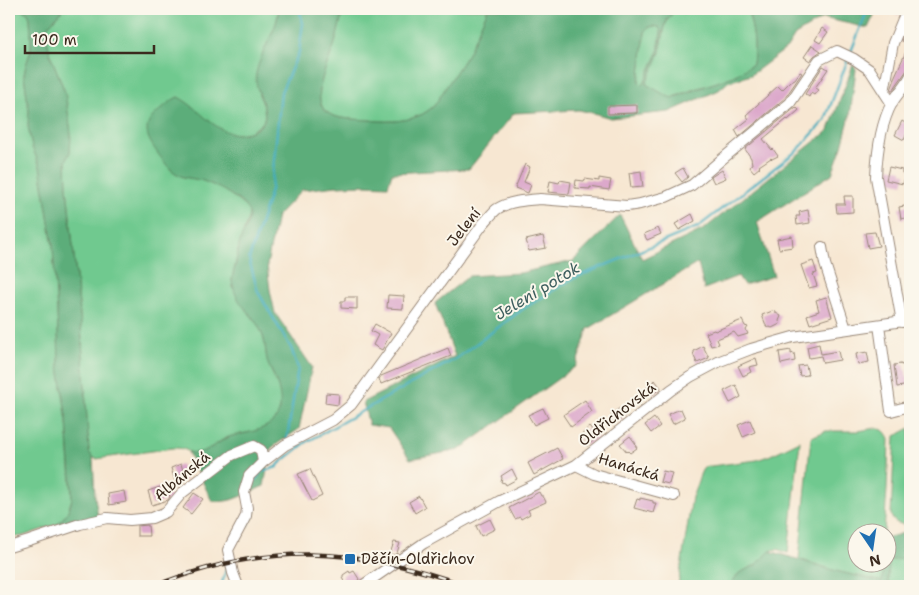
<svg xmlns="http://www.w3.org/2000/svg" width="919" height="595" viewBox="0 0 919 595" font-family="'Shantell Sans',sans-serif">
	<style>
		.green { fill: #70c98f; stroke: #567a56 }
		.forest { fill: #5cad7a; stroke: #4c6c4c; fill-rule: evenodd }
		.lines { fill: none; stroke-linecap: round; stroke-linejoin: round }
		.stream { stroke: #3facbd; stroke-width: 2.5 }
		.building { fill: #dca8cb }
		.minor-casing { stroke: #998878; stroke-width: 12 }
		.minor { stroke: #fff; stroke-width: 10 }
		.rail-casing { stroke: #3b2a1e; stroke-width: 4.5 }
		.rail { stroke: #fbf7ec; stroke-width: 2.5; stroke-dasharray: 8; stroke-linecap: butt }
		.poi-dot { fill: #1f6fb2; stroke: #fbf7ec; stroke-width: 2 }
		.labels { text-anchor: middle; dominant-baseline: central; stroke-width: 4; stroke-linejoin: round; paint-order: stroke }
		.street-label { font-size: 15px; fill: #3b2a1e; stroke: #fbf7ec }
		.poi-label { font-size: 15px; fill: #3b2a1e; stroke: #fbf7ec; text-anchor: start }
		.water-label { font-size: 16px; font-style: italic; fill: #3d5e5e; stroke: #fbf7ec }
	</style>
	<rect width="100%" height="100%" fill="#fbf7ec"/>
	<filter id="ink" filterUnits="userSpaceOnUse"><feTurbulence type="fractalNoise" baseFrequency=".02" numOctaves="2"/><feDisplacementMap in="SourceGraphic" scale="10" xChannelSelector="R" yChannelSelector="G"/><feConvolveMatrix kernelMatrix="1 2 1 2 8 2 1 2 1" color-interpolation-filters="sRGB"/></filter>
	<filter id="wash" filterUnits="userSpaceOnUse"><feTurbulence type="fractalNoise" baseFrequency=".0096" numOctaves="4" result="noise"/><feDisplacementMap in="SourceGraphic" scale="20" xChannelSelector="R" yChannelSelector="G"/><feGaussianBlur stdDeviation="1.12" result="paint"/><feColorMatrix in="noise" values="0 0 0 0 0 0 0 0 0 0 0 0 0 0 0 0 0 1.4 0 .05"/><feComposite in="paint" operator="in"/></filter>
	<g filter="url(#wash)">
		<rect width="100%" height="100%" fill="#f7e7d2"/>
		<path class="green" d="M 61,9 L 279,9 L 276,24 L 267,44 L 256,74 L 259,95 L 263,104 L 265,115 L 263,122 L 259,126 L 249,132 L 236,134 L 222,131 L 178,97 L 176,98 L 154,116 L 163,159 L 171,170 L 183,177 L 202,180 L 226,191 L 248,209 L 249,215 L 240,242 L 232,280 L 233,287 C 243,302 257,318 263,336 C 266,345 265,354 268,362 C 273,380 291,402 275,420 C 264,432 246,432 232,436 C 218,439 209,454 194,453 C 190,453 187,450 183,449 C 180,448 175,448 172,448 L 96,459 L 93,458 L 89,452 L 81,325 L 67,187 L 66,161 L 70,152 L 71,134 L 70,126 L 65,92 L 50,54 L 47,39 L 47,27 L 61,12 Z
			M 344,9 L 488,9 L 469,52 L 434,106 C 429,110 424,114 418,116 C 405,122 382,122 369,120 C 357,119 337,120 328,113 C 308,100 329,62 334,46 C 338,34 340,21 344,9 Z
			M 686,9 L 747,9 C 753,28 756,44 753,64 C 736,77 718,82 698,88 C 689,91 680,94 672,98 L 669,98 L 646,84 C 652,71 659,57 662,43 C 664,33 664,22 672,14 C 675,10 681,11 686,9 Z
			M 22,10 L 28,13 L 30,18 L 31,37 L 31,50 L 26,65 L 24,75 L 29,111 L 28,126 L 32,147 L 40,166 L 53,246 L 58,330 L 59,366 L 67,421 L 72,499 L 67,513 L 58,524 L 23,536 L 15,537 L 9,541 L 9,12 Z
			M 653,26 L 659,27 L 661,31 L 658,53 L 644,83 L 642,85 L 639,83 L 645,32 L 648,28 Z
			M 876,428 C 884,429 887,433 889,440 L 887,489 L 884,532 L 856,532 L 856,562 L 884,563 L 883,582 L 836,571 L 799,559 L 811,437 L 826,431 L 858,431 Z
			M 910,428 L 910,524 C 902,525 892,524 891,514 L 895,436 Z
			M 800,441 L 788,553 L 777,549 L 770,551 L 756,565 L 739,573 L 729,586 L 678,586 L 692,497 C 695,492 700,472 703,469 C 705,466 707,467 711,466 L 757,460 L 771,455 Z
			M 910,558 L 910,586 L 899,586 L 888,583 L 889,560 L 905,559 Z"/>
		<path class="forest" d="M 9,9 L 61,9 L 61,12 L 47,27 L 47,39 L 50,54 L 65,92 L 70,126 L 71,134 L 70,152 L 66,161 L 67,188 L 81,325 L 89,452 L 93,458 L 95,497 L 98,517 L 60,528 L 58,524 C 68,513 72,507 72,492 L 67,421 L 59,366 L 58,330 L 53,246 L 40,166 L 32,147 L 28,126 L 29,111 L 24,75 L 26,65 L 31,50 L 31,37 L 30,18 L 28,13 L 22,10 L 9,12 Z
			M 279,9 L 344,9 C 340,21 338,34 334,46 C 329,62 308,100 328,113 C 337,120 357,119 369,120 C 382,122 405,122 418,116 C 424,114 429,110 434,106 L 469,52 L 488,9 L 686,9 L 674,11 L 667,20 L 663,33 L 660,53 L 646,84 L 667,96 L 672,98 L 734,76 L 753,64 C 756,44 753,28 747,9 L 877,9 L 868,28 L 823,18 L 795,35 L 787,48 L 751,75 L 728,82 L 719,90 L 669,112 L 611,118 L 597,114 L 579,110 L 514,113 L 469,169 L 392,173 L 388,186 L 365,185 L 337,186 L 302,190 L 277,216 L 267,265 L 270,290 L 275,313 L 312,367 L 299,429 L 271,448 L 264,486 C 247,493 232,504 212,501 L 188,452 C 207,457 219,438 236,435 C 272,429 289,419 276,381 C 274,375 270,369 268,364 C 266,357 266,351 265,345 C 264,337 261,330 257,324 C 249,311 236,302 233,286 C 231,280 233,273 235,267 C 237,259 238,250 240,241 C 243,233 248,224 249,216 C 249,214 249,211 247,209 C 240,198 215,185 203,181 C 194,178 185,179 177,174 C 170,170 164,162 159,155 C 146,137 140,126 160,110 C 166,105 171,100 178,97 C 203,109 222,146 254,130 C 260,127 265,122 265,115 C 265,101 254,89 256,74 C 260,51 277,32 279,9 ZM 653,26 L 659,27 L 661,31 L 658,53 L 644,83 L 642,85 L 639,82 L 645,32 L 648,28 Z
			M 853,65 L 856,69 L 850,116 L 842,146 L 832,174 L 757,222 L 774,276 L 744,285 L 738,276 L 704,289 L 698,263 L 588,329 L 576,366 L 459,450 L 410,459 L 389,428 L 369,425 L 363,402 L 455,356 L 435,303 L 469,276 L 520,273 L 573,261 L 620,215 L 642,259 L 704,229 L 829,130 Z
			M 910,531 L 910,558 L 905,559 L 889,560 L 888,583 L 899,586 L 729,586 L 739,573 L 756,565 L 770,551 L 836,571 L 882,582 L 884,563 L 886,562 L 887,538 Z"/>
		<g class="lines">
			<path class="stream" d="M 850,54 L 868,9
				M 287,439 L 298,368 L 291,348 L 258,292 L 249,259 L 271,190 L 281,92 L 299,52 L 303,23 L 299,9
				M 244,530 C 250,521 259,510 249,501 L 252,485 L 261,472 L 277,467 L 280,463 L 305,443 L 457,358 L 523,309 L 572,279 L 698,227 L 798,150 L 825,120 L 848,59
				M 221,586 L 228,564"/>
		</g>
		<g id="blocks">
			<path class="building" d="M 884,9 L 910,9 L 910,70 L 907,70 L 893,90 L 891,90 L 895,79 L 894,78 L 909,45 L 901,41 L 910,19 L 909,15 L 905,13 L 902,12 L 898,15 Z
				M 822,28 L 828,32 L 820,43 L 815,40 Z
				M 812,45 L 821,51 L 814,56 L 810,61 L 804,57 Z
				M 823,66 L 828,69 L 815,88 L 818,90 L 814,95 L 811,93 L 809,97 L 805,94 Z
				M 800,72 L 802,73 L 785,98 L 739,137 L 735,130 L 749,119 L 746,115 L 778,86 L 782,90 L 791,81 L 795,79 Z
				M 637,105 L 637,113 L 608,114 L 608,106 Z
				M 796,107 L 799,110 L 788,120 L 787,119 L 763,139 L 772,150 L 773,149 L 778,156 L 772,159 L 771,158 L 759,166 L 760,167 L 754,172 L 749,166 L 752,164 L 751,158 L 745,149 Z
				M 902,121 L 910,126 L 904,140 L 895,135 Z
				M 525,164 L 530,167 L 524,182 L 531,185 L 528,193 L 515,188 Z
				M 889,167 L 902,170 L 902,173 L 906,174 L 903,184 L 886,180 Z
				M 683,168 L 688,177 L 682,182 L 675,173 Z
				M 722,170 L 726,178 L 714,183 L 711,177 Z
				M 641,171 L 643,187 L 631,188 L 629,173 Z
				M 599,178 L 611,180 L 609,190 L 590,187 L 590,189 L 575,188 L 576,180 L 584,181 L 585,179 L 599,181 Z
				M 560,180 L 571,182 L 569,194 L 548,192 L 550,181 L 559,183 Z
				M 844,196 L 853,196 L 853,212 L 837,213 L 836,204 L 845,204 Z
				M 910,205 L 910,217 L 901,219 L 899,207 Z
				M 808,210 L 810,223 L 797,225 L 796,216 L 800,216 L 799,212 Z
				M 692,214 L 695,221 L 679,230 L 675,224 Z
				M 658,228 L 661,234 L 647,240 L 644,234 Z
				M 875,232 L 879,246 L 868,248 L 865,233 Z
				M 543,236 L 546,248 L 529,251 L 526,240 Z
				M 792,236 L 793,247 L 779,249 L 777,239 Z
				M 813,261 L 817,273 L 813,274 L 817,286 L 809,288 L 801,265 Z
				M 388,295 L 404,296 L 403,309 L 387,308 Z
				M 345,297 L 357,297 L 357,309 L 341,308 L 341,301 L 345,301 Z
				M 826,297 L 832,317 L 810,324 L 807,315 L 819,311 L 816,300 Z
				M 775,310 L 776,313 L 781,316 L 779,321 L 780,324 L 772,328 L 770,327 L 767,328 L 762,315 Z
				M 742,320 L 745,326 L 748,327 L 746,330 L 748,334 L 738,337 L 734,332 L 717,339 L 719,344 L 711,346 L 706,333 L 714,330 L 715,331 Z
				M 375,324 L 391,333 L 382,350 L 373,345 L 378,335 L 371,331 Z
				M 819,344 L 821,354 L 838,351 L 840,360 L 823,363 L 821,356 L 809,358 L 807,347 Z
				M 703,346 L 709,358 L 697,363 L 693,354 L 694,353 L 694,351 Z
				M 448,348 L 451,356 L 381,384 L 379,379 L 381,376 Z
				M 791,350 L 791,354 L 794,353 L 795,361 L 781,364 L 779,352 Z
				M 867,352 L 869,362 L 858,364 L 856,354 Z
				M 756,358 L 758,365 L 749,367 L 751,372 L 743,376 L 738,366 Z
				M 901,364 L 901,365 L 904,364 L 907,377 L 908,376 L 910,385 L 897,387 L 894,365 Z
				M 806,365 L 808,375 L 800,376 L 798,366 Z
				M 655,380 L 661,388 L 653,394 L 647,387 Z
				M 736,385 L 741,397 L 730,403 L 724,391 Z
				M 326,393 L 339,394 L 338,405 L 325,403 Z
				M 585,400 L 592,412 L 571,427 L 563,415 Z
				M 543,408 L 548,418 L 534,425 L 528,415 Z
				M 620,408 L 626,415 L 617,422 L 611,414 Z
				M 681,409 L 685,418 L 673,424 L 668,414 Z
				M 654,418 L 660,426 L 651,433 L 645,425 Z
				M 750,420 L 755,432 L 743,437 L 738,425 Z
				M 590,427 L 598,437 L 587,446 L 579,437 Z
				M 630,436 L 636,444 L 635,445 L 637,448 L 630,453 L 628,451 L 627,452 L 620,444 Z
				M 557,448 L 563,459 L 534,475 L 528,463 Z
				M 181,464 L 186,480 L 176,484 L 171,468 Z
				M 310,469 L 322,496 L 312,501 L 298,474 Z
				M 512,469 L 517,479 L 506,485 L 505,483 L 501,482 L 502,478 L 501,476 Z
				M 663,471 L 672,473 L 669,484 L 660,482 Z
				M 166,485 L 170,497 L 168,500 L 152,505 L 148,491 Z
				M 124,491 L 126,502 L 109,505 L 108,494 Z
				M 539,492 L 541,496 L 543,496 L 546,502 L 528,510 L 530,514 L 521,519 L 520,517 L 515,519 L 509,508 Z
				M 194,493 L 203,499 L 191,514 L 183,508 Z
				M 419,496 L 425,507 L 415,513 L 409,502 Z
				M 640,498 L 653,501 L 653,503 L 656,503 L 653,513 L 634,508 L 637,499 L 640,500 Z
				M 490,519 L 495,529 L 481,536 L 476,526 Z
				M 148,525 L 149,536 L 137,536 L 137,526 Z
				M 394,542 L 400,543 L 397,553 L 394,555 L 390,554 Z
				M 349,571 L 350,573 L 354,571 L 359,579 L 356,583 L 355,586 L 347,586 L 342,578 L 343,577 L 343,575 Z"/>
		</g>
	</g>
	<g filter="url(#ink)">
		<use href="#blocks" fill-opacity="0" stroke="#998878" stroke-width="1"/>
		<g class="lines">
			<defs>
				<path id="minor" d="M 884,92 L 893,43 L 903,19
					M 822,247 L 825,264 L 846,329
					M 902,322 L 876,177 C 877,153 880,125 892,103 C 897,94 905,87 910,77
					M 879,325 L 891,411 L 910,406
					M 576,465 L 594,474 L 674,496
					M 9,547 L 29,541 L 80,524 L 107,518 L 130,520 L 152,518 L 166,512 L 182,493 L 232,455 L 254,446 L 261,450 L 263,462
					M 238,586 L 233,573 L 228,550 L 246,516 L 247,508 L 244,492 L 249,476 L 263,462 L 285,445 L 333,420 L 351,405 L 483,224 C 488,219 492,213 497,209 C 509,201 527,200 540,199 L 627,206 L 640,204 L 666,197 L 692,185 L 721,160 L 790,103 L 819,60 L 837,51 L 854,59 L 870,70 L 892,104
					M 362,586 L 424,543 L 500,501 L 576,465 L 671,390 L 690,377 L 720,361 L 751,349 L 793,337 L 910,320"/>
			</defs>
			<use href="#minor" class="minor-casing"/>
			<use href="#minor" class="minor"/>
			<defs>
				<path id="rail" d="M 155,586 C 263,542 358,546 466,586"/>
			</defs>
			<use href="#rail" class="rail-casing"/>
			<use href="#rail" class="rail"/>
		</g>
	</g>
	<rect class="poi-dot" x="344" y="553" width="12" height="12" rx="2.5"/>
	<g class="labels">
		<g class="street-label">
			<text transform="translate(464 227) rotate(-52)">Jelení</text>
			<text transform="translate(617 414) rotate(-38)">Oldřichovská</text>
			<text transform="translate(629 467) rotate(17)">Hanácká</text>
			<text transform="translate(182 476) rotate(-40)">Albánská</text>
		</g>
		<g class="poi-label">
			<text x="361" y="559">Děčín-Oldřichov</text>
		</g>
		<g class="water-label">
			<text transform="translate(537 291) rotate(-31)">Jelení potok</text>
		</g>
	</g>
	<rect width="919" height="595" fill="none" stroke="#fbf7ec" stroke-width="30"/>
	<g transform="translate(872 548) rotate(167)"><circle r="24" fill="#fbf7ec" stroke="#aea59a"/>
	<path d="M0-4L9 19L0 12L-9 19Z" fill="#1f6fb2"/>
	<text y="-8" font-size="14" font-weight="bold" text-anchor="middle" fill="#3b2a1e">N</text>
	</g>
	<path d="M25 45v8h129v-8" fill="none" stroke="#3b2a1e" stroke-width="2.5"/>
	<text x="32" y="45" font-size="15" fill="#3b2a1e" stroke="#fbf7ec" stroke-width="4" paint-order="stroke">100 m</text>
</svg>
